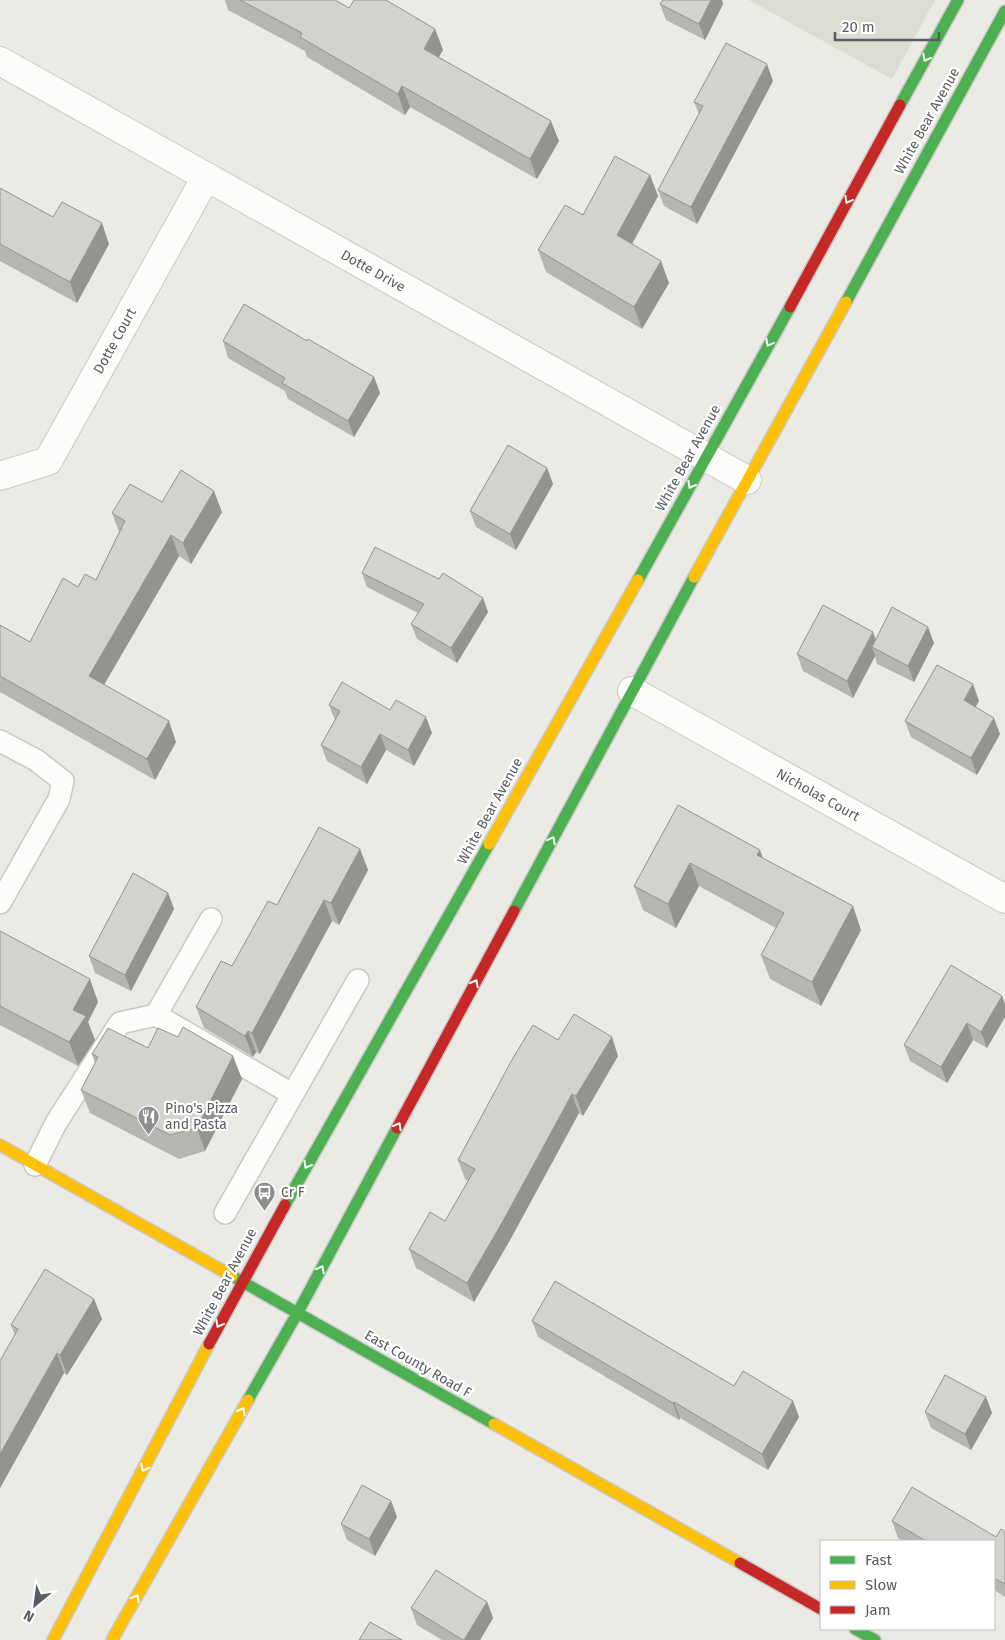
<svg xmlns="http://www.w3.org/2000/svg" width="1005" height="1640" viewBox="0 0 1005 1640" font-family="'Fira Sans',sans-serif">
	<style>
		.education { fill: #dddcd3 }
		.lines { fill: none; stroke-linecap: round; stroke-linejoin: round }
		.lane-casing { stroke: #c8c9c8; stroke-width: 24 }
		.street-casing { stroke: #c8c9c8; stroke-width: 30 }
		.fast-casing { stroke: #c9c9c9; stroke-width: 14 }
		.slow-casing { stroke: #c9c9c9; stroke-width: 14 }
		.jam-casing { stroke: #c9c9c9; stroke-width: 14 }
		.lane { stroke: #fcfcfb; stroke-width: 21 }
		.street { stroke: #fcfcfb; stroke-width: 28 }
		.fast { stroke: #4caf50; stroke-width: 11 }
		.slow { stroke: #ffc107; stroke-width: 11 }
		.jam { stroke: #c62828; stroke-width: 11 }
		.wall { fill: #b5b5b1 }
		.shaded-wall { fill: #939390 }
		.building { fill: #d2d2ce; stroke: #939390 }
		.oneway { stroke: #f6fbf6 }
		.labels { text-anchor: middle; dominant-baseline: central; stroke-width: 4.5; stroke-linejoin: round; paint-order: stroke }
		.street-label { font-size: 14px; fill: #595c63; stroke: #fff }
		.poi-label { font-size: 14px; fill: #595c63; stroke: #fff; text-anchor: start }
	</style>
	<rect width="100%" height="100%" fill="#ebeae4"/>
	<path class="education" d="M 749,0 L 935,0 L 892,79 Z"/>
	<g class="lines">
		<defs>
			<path id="lane" d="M 0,741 L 36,760 L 63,781 L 59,799 L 0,903
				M 156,1015 L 292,1094
				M 35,1165 L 56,1123 L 120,1023 L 156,1015 L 211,919
				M 225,1213 L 358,980"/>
			<path id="street" d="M 0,61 L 747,480
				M 0,476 L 48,461 L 206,177
				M 632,691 L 1005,899"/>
			<path id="fast" d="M 900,105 L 958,0
				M 846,302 L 1005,11
				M 638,580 L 790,307
				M 514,911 L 694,577
				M 285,1205 L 489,844
				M 232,1276 L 494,1424
				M 248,1400 L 298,1312 L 397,1128
				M 855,1629 L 875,1640"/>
			<path id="slow" d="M 694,577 L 846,302
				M 489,844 L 638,580
				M 0,1145 L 232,1276
				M 494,1424 L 740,1563
				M 53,1640 L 209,1344
				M 112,1640 L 248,1400"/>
			<path id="jam" d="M 790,307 L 900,105
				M 397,1128 L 514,911
				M 209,1344 L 285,1205
				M 740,1563 L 821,1609"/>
		</defs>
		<use href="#lane" class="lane-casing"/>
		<use href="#street" class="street-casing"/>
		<use href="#fast" class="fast-casing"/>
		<use href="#slow" class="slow-casing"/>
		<use href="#jam" class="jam-casing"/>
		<use href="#lane" class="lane"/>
		<use href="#street" class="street"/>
		<use href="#fast" class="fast"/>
		<use href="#slow" class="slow"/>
		<use href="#jam" class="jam"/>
	</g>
	<path class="wall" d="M 225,0 L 335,0 L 349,8 L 435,29 L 443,50 L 439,57 L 559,141 L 537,179 L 410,107 L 405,115 L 307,57 L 305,51 L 228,10 Z
		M 663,0 L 722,0 L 723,4 L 705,40 L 666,20 L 660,4 Z
		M 773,81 L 697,224 L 664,206 L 658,190 L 699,114 L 694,102 Z
		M 650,175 L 658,196 L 632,244 L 669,283 L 642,329 L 546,272 L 538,250 L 583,215 Z
		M 0,188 L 53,217 L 109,244 L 77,303 L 0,261 Z
		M 223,341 L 307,341 L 374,377 L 380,393 L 354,437 L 288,399 L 285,391 L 228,358 Z
		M 547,468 L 553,484 L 516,550 L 476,527 L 470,511 Z
		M 162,502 L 222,512 L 191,564 L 179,556 L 104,684 L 176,742 L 155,780 L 0,692 L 0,625 L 30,642 L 78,587 L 96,580 L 119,532 L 112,513 Z
		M 362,573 L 439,579 L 483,598 L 488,612 L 457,663 L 417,639 L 411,624 L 418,613 L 367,587 Z
		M 876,639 L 934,643 L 914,682 L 877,664 L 875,656 L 853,698 L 803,671 L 797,654 Z
		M 979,701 L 975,707 L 1000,734 L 977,775 L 911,737 L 905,721 Z
		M 329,705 L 432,733 L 414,766 L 386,750 L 367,784 L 327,761 L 321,745 L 335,720 Z
		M 678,805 L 763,858 L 861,930 L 821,1006 L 770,979 L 761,955 L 776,928 L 699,886 L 676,928 L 643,910 L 634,886 Z
		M 360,849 L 368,870 L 339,925 L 332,921 L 260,1054 L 256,1052 L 253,1057 L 204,1028 L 196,1007 L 232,966 L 277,905 Z
		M 168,893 L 174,909 L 131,991 L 95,973 L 89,956 Z
		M 0,931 L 98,1002 L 88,1022 L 95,1040 L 78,1066 L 0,1025 Z
		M 1002,996 L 1005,1004 L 1005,1017 L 987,1048 L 973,1040 L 947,1083 L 910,1061 L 904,1045 Z
		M 558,1040 L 618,1056 L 583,1116 L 579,1113 L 510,1240 L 474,1302 L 416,1268 L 409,1249 L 445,1221 L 468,1181 L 465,1179 L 458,1160 Z
		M 148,1048 L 242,1079 L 205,1151 L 179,1159 L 90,1113 L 81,1090 L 95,1063 L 92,1054 Z
		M 94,1299 L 102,1319 L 67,1375 L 64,1373 L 0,1488 L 0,1361 L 15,1335 L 11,1325 Z
		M 532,1321 L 734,1386 L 793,1401 L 799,1417 L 768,1470 L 680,1418 L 679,1420 L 538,1337 Z
		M 986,1397 L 992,1413 L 971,1450 L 931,1428 L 925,1412 Z
		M 391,1501 L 397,1517 L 375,1556 L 347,1540 L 341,1524 Z
		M 892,1521 L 996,1537 L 1005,1532 L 1005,1597 L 994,1590 L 994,1541 L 904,1541 L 898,1538 Z
		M 487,1602 L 493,1618 L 480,1640 L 442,1640 L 417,1625 L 411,1608 Z"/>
	<path class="shaded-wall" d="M 711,0 L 722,0 L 723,4 L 705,40 L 699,24 Z
		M 435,29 L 443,50 L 431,69 L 424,49 Z
		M 767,64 L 773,81 L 697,224 L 691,207 Z
		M 402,86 L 410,107 L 405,115 L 398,94 Z
		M 551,121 L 559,141 L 537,179 L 530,159 Z
		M 650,175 L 658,196 L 625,257 L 617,235 Z
		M 102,223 L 109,244 L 77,303 L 70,282 Z
		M 661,261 L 669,283 L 642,329 L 634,307 Z
		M 374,377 L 380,393 L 354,437 L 348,421 Z
		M 547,468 L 553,484 L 516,550 L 510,534 Z
		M 214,491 L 222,512 L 191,564 L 183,543 Z
		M 171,535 L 179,556 L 97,697 L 89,676 Z
		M 483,598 L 488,612 L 457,663 L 451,648 Z
		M 928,627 L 934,643 L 914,682 L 908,666 Z
		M 873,632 L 879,648 L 872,647 L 875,656 L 853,698 L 847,681 Z
		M 973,684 L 979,701 L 970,717 L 964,700 Z
		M 426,717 L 432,733 L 414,766 L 408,750 Z
		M 994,718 L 1000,734 L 977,775 L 971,758 Z
		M 169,721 L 176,742 L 155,780 L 147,759 Z
		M 380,734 L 386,750 L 367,784 L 361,767 Z
		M 360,849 L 368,870 L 339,925 L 331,903 Z
		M 760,850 L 768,873 L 757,855 Z
		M 690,863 L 699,886 L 676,928 L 668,904 Z
		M 168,893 L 174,909 L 131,991 L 125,975 Z
		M 324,900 L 332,921 L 260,1054 L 252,1033 Z
		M 853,906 L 861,930 L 821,1006 L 812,982 Z
		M 90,979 L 98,1002 L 88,1022 L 95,1040 L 78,1066 L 69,1042 L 73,1010 Z
		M 1002,996 L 1005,1004 L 1005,1017 L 987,1048 L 981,1032 Z
		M 967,1023 L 973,1040 L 947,1083 L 941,1067 Z
		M 248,1031 L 256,1052 L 253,1057 L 245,1036 Z
		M 612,1037 L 618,1056 L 583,1116 L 576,1096 Z
		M 233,1056 L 242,1079 L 205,1151 L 197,1128 Z
		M 572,1094 L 579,1113 L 510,1240 L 474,1302 L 467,1283 Z
		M 94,1299 L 102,1319 L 67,1375 L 60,1355 Z
		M 57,1353 L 64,1373 L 0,1488 L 0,1454 Z
		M 986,1397 L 992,1413 L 971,1450 L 965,1434 Z
		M 793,1401 L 799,1417 L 768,1470 L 762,1454 Z
		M 674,1402 L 680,1418 L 679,1420 L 673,1403 Z
		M 391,1501 L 397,1517 L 375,1556 L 369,1539 Z
		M 487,1602 L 493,1618 L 480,1640 L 464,1640 Z"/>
	<path class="building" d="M 240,0 L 335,0 L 349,8 L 354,0 L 386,0 L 435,29 L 424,49 L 551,121 L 530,159 L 402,86 L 398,94 L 300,37 L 302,33 Z
		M 663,0 L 711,0 L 699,24 L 660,4 Z
		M 726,43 L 767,64 L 691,207 L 658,190 L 703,106 L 694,102 Z
		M 615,156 L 650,175 L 617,235 L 661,261 L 634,307 L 538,250 L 565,205 L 583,215 Z
		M 0,188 L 53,217 L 62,202 L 102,223 L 70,282 L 0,244 Z
		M 244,304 L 307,341 L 308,339 L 374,377 L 348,421 L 282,383 L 285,378 L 223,341 Z
		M 508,445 L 547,468 L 510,534 L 470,511 Z
		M 181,470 L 214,491 L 183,543 L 171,535 L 89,676 L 169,721 L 147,759 L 0,676 L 0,625 L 30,642 L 63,578 L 78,587 L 85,574 L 96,580 L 125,521 L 112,513 L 130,484 L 162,502 Z
		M 375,547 L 439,579 L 443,573 L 483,598 L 451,648 L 411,624 L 424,604 L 362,573 Z
		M 823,605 L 873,632 L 847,681 L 797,654 Z
		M 892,607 L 928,627 L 908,666 L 872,647 Z
		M 937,665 L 973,684 L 964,700 L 994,718 L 971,758 L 905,721 Z
		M 342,682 L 390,710 L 396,700 L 426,717 L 408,750 L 380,734 L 361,767 L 321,745 L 340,711 L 329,705 Z
		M 678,805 L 760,850 L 757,855 L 853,906 L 812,982 L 761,955 L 784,913 L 690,863 L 668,904 L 634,886 Z
		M 319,827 L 360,849 L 331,903 L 324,900 L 252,1033 L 248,1031 L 245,1036 L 196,1007 L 221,961 L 232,966 L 268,901 L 277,905 Z
		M 133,873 L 168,893 L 125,975 L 89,956 Z
		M 0,931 L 90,979 L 73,1010 L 86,1016 L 69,1042 L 0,1006 Z
		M 951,965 L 1002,996 L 981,1032 L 967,1023 L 941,1067 L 904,1045 Z
		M 574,1014 L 612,1037 L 576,1096 L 572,1094 L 503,1221 L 467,1283 L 409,1249 L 430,1212 L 445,1221 L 475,1169 L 458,1160 L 513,1058 L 533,1025 L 558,1040 Z
		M 183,1027 L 233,1056 L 197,1128 L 170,1135 L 81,1090 L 98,1057 L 92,1054 L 108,1028 L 148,1048 L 158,1028 L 178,1037 Z
		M 45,1269 L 94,1299 L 60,1355 L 57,1353 L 0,1454 L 0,1361 L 18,1329 L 11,1325 Z
		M 555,1281 L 734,1386 L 743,1371 L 793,1401 L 762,1454 L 674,1402 L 673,1403 L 532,1321 Z
		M 945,1375 L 986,1397 L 965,1434 L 925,1412 Z
		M 362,1485 L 391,1501 L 369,1539 L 341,1524 Z
		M 912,1487 L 996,1537 L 1001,1529 L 1005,1532 L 1005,1584 L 994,1578 L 994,1541 L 926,1541 L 892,1521 Z
		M 436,1570 L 487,1602 L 464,1640 L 463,1640 L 411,1608 Z
		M 370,1622 L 402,1640 L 359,1640 Z"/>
	<defs><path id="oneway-chevron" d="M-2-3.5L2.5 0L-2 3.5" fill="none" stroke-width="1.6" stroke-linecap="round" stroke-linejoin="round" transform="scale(1.25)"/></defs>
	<g class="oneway">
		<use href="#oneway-chevron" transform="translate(926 58) rotate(119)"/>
		<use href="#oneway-chevron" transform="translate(848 200) rotate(119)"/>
		<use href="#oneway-chevron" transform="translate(769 343) rotate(119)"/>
		<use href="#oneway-chevron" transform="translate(691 485) rotate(119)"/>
		<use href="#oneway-chevron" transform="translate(552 840) rotate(-62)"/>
		<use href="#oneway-chevron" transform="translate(475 983) rotate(-62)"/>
		<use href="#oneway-chevron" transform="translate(398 1126) rotate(-62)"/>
		<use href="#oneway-chevron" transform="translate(307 1165) rotate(120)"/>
		<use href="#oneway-chevron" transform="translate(321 1269) rotate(-62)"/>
		<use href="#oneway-chevron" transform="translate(219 1324) rotate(118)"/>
		<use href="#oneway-chevron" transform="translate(242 1411) rotate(-60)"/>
		<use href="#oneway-chevron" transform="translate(144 1468) rotate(118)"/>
		<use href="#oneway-chevron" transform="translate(136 1598) rotate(-61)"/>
	</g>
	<defs>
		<symbol id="restaurant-pin" viewBox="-11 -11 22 30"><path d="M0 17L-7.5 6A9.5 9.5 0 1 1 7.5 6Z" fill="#8c8e90" stroke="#fff"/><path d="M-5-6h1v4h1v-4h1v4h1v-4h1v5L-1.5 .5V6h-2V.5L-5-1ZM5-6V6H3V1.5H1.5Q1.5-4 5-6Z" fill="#fff"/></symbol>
		<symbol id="bus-pin" viewBox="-11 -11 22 30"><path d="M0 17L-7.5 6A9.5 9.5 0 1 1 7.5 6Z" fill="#8c8e90" stroke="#fff"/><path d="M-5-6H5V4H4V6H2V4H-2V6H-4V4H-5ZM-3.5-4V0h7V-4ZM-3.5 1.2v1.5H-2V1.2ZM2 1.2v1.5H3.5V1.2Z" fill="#fff"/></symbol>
	</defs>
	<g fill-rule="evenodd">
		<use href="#restaurant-pin" x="136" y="1104" width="25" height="34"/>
		<use href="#bus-pin" x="252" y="1180" width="25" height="34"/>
	</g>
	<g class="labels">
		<g class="street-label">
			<text transform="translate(927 121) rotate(-61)">White Bear Avenue</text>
			<text transform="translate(373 271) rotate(29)">Dotte Drive</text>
			<text transform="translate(115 341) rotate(-61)">Dotte Court</text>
			<text transform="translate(688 458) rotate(-61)">White Bear Avenue</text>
			<text transform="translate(818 795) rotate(29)">Nicholas Court</text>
			<text transform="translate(490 811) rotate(-61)">White Bear Avenue</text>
			<text transform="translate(225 1282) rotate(-62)">White Bear Avenue</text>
			<text transform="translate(418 1364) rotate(30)">East County Road F</text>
		</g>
		<g class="poi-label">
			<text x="165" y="1108">Pino's Pizza<tspan x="165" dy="16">and Pasta</tspan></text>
			<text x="281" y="1192">Cr F</text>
		</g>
	</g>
	<rect x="820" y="1540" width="175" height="90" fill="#ffffff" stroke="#bdbec1"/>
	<rect x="830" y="1556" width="25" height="8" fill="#4caf50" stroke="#bdbec1"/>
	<text x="865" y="1565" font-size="15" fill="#595c63">Fast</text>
	<rect x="830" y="1581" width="25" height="8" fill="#ffc107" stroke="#bdbec1"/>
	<text x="865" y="1590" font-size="15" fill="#595c63">Slow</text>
	<rect x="830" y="1606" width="25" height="8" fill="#c62828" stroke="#bdbec1"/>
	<text x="865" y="1615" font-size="15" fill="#595c63">Jam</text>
	<g transform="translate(35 1605) rotate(209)" stroke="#ffffff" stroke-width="4" paint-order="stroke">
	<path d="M0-4L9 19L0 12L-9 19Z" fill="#595c63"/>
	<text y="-8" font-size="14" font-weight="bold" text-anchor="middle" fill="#595c63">N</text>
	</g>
	<path d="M835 32v8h104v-8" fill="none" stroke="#595c63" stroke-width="2.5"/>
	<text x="842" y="32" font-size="15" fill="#595c63" stroke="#ffffff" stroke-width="4" paint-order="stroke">20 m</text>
</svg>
